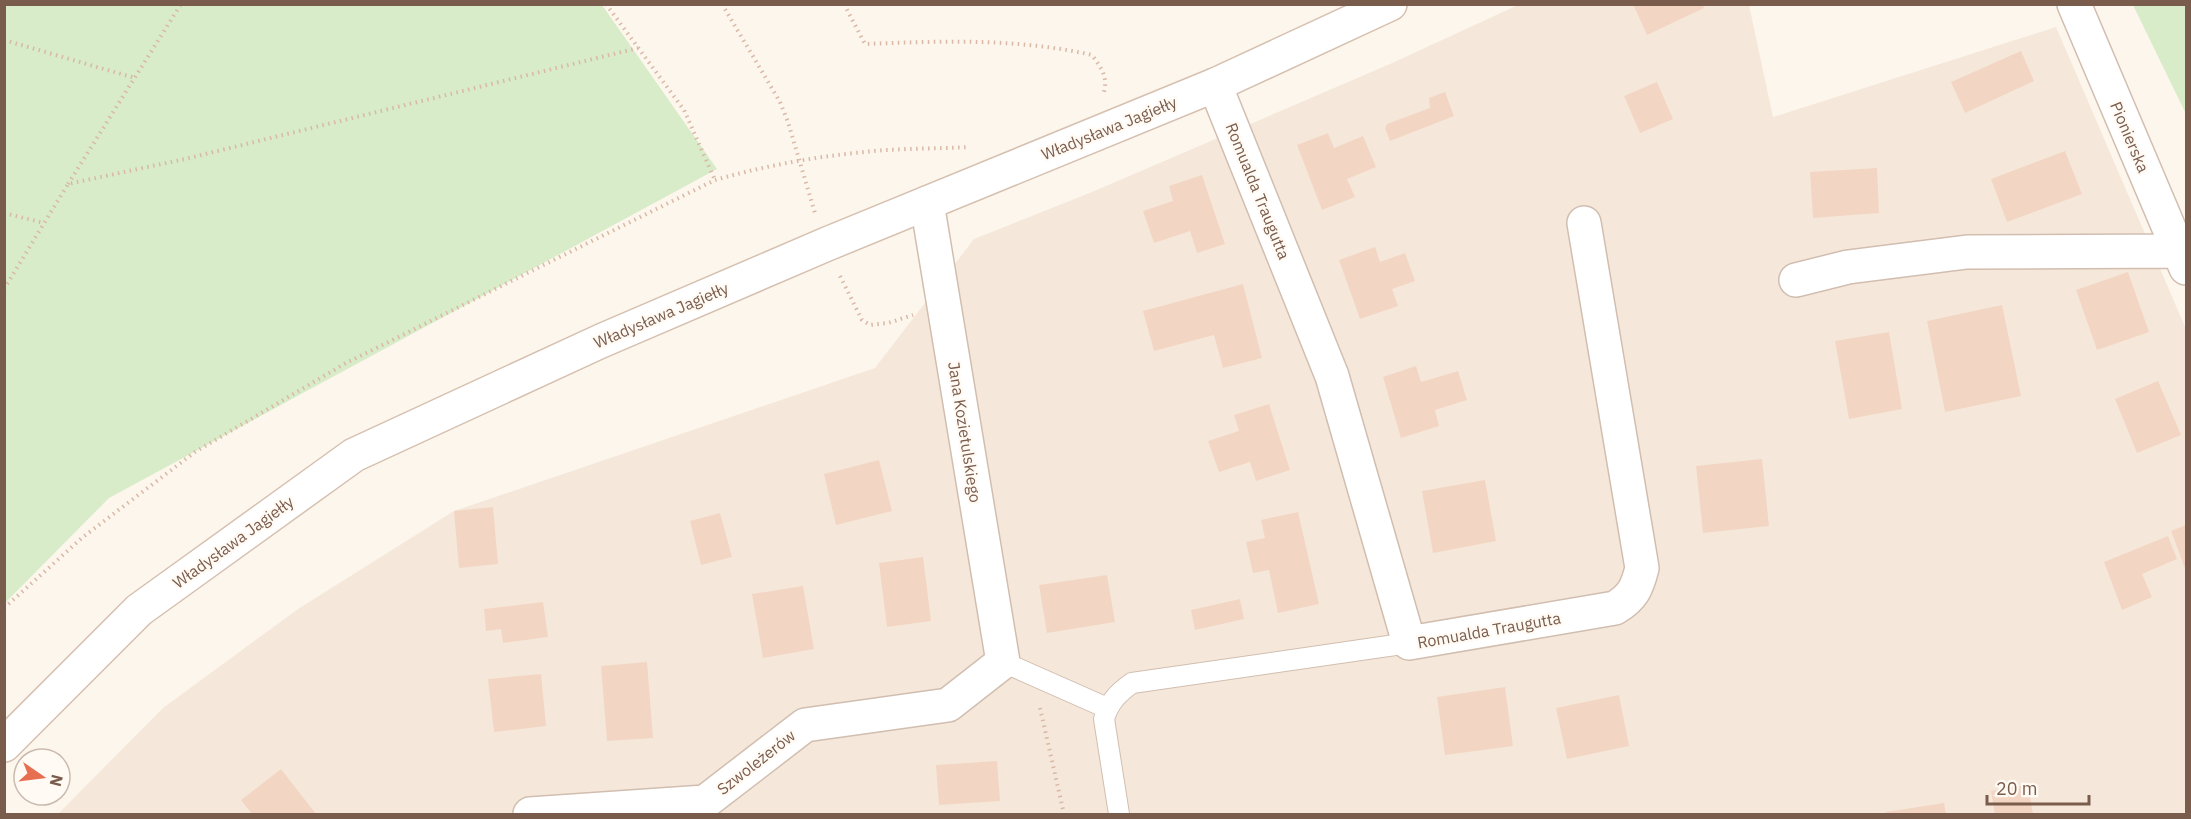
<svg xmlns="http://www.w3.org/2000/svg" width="2191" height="819" viewBox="0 0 2191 819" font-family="'IBM Plex Sans',sans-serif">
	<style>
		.residential { fill: #f5e8da }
		.green { fill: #d8ecc9 }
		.building { fill: #f3d5c3 }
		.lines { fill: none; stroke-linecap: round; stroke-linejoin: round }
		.lane-casing { stroke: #d1beb0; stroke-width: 22 }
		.street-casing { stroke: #d1beb0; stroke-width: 36 }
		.secondary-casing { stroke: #d6c0b0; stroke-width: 36 }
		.path { stroke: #d9b8a5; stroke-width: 4; stroke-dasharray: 1.5 4.5; stroke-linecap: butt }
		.lane { stroke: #fff; stroke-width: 20 }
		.street { stroke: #fff; stroke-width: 33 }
		.secondary { stroke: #fff; stroke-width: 33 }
		.labels { text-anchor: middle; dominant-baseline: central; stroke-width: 4.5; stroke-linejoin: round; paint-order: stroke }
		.street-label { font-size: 16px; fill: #7a5c4d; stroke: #fffaf3 }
	</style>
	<rect width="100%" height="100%" fill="#fdf6ec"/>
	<path class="residential" d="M 1518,5 L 1749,5 L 1773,117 L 2056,27 L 2186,329 L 2186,814 L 58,814 L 163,708 L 298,609 L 454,511 L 875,368 L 974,239 L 1092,192 L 1390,64 Z"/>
	<path class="green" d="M 5,4 L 602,5 L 717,169 L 109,498 L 5,603 Z
		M 2133,5 L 2186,5 L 2186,114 Z"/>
	<path class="building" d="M 1633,4 L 1702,4 L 1704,8 L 1647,35 Z
		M 2021,51 L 2034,81 L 1965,113 L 1951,82 Z
		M 1657,82 L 1673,119 L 1640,133 L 1624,96 Z
		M 1445,92 L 1454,116 L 1390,141 L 1385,128 L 1387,124 L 1430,108 L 1429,98 Z
		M 1328,133 L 1334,148 L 1363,136 L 1376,167 L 1347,179 L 1355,197 L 1322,210 L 1297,145 Z
		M 2065,151 L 2082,194 L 2007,222 L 1991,179 Z
		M 1877,168 L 1879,213 L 1813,218 L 1810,172 Z
		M 1202,175 L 1225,244 L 1197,253 L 1190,231 L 1154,243 L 1143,211 L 1173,201 L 1169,186 Z
		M 1375,247 L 1380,262 L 1405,253 L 1415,281 L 1392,289 L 1398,306 L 1360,319 L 1339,260 Z
		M 2128,272 L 2149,332 L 2097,350 L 2076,290 Z
		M 1243,284 L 1262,358 L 1223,368 L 1214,335 L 1154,351 L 1143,311 Z
		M 2002,305 L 2021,396 L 1945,412 L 1927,321 Z
		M 1889,332 L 1902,409 L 1849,419 L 1835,341 Z
		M 1416,366 L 1421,382 L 1458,371 L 1467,400 L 1435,410 L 1439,426 L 1401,438 L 1383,377 Z
		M 2158,381 L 2181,435 L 2137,453 L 2115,399 Z
		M 1269,404 L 1290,470 L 1256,481 L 1250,462 L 1219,472 L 1208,441 L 1239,431 L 1234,415 Z
		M 1762,459 L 1769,526 L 1703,533 L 1696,466 Z
		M 879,460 L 892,511 L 836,525 L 824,474 Z
		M 1485,480 L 1496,541 L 1433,553 L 1422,491 Z
		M 493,507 L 498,564 L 459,568 L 454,511 Z
		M 1298,512 L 1319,604 L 1278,613 L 1269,570 L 1253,573 L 1246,542 L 1265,538 L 1261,520 Z
		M 720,513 L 732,557 L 701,565 L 690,521 Z
		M 2186,525 L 2186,571 L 2171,531 Z
		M 2168,536 L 2177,559 L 2142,574 L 2152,597 L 2122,610 L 2104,562 Z
		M 923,557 L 931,621 L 887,627 L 879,563 Z
		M 1107,575 L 1115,622 L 1047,633 L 1039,585 Z
		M 803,586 L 814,649 L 763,658 L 752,594 Z
		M 1240,599 L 1244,619 L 1195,630 L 1191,610 Z
		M 543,602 L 548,637 L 503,643 L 501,629 L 486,631 L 484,609 Z
		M 647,662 L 653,738 L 607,741 L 601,666 Z
		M 541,674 L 546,726 L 494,732 L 488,679 Z
		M 1505,687 L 1513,746 L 1445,755 L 1437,697 Z
		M 1619,695 L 1629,746 L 1567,759 L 1556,708 Z
		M 997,761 L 1000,801 L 939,805 L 936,765 Z
		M 281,769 L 316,814 L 252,814 L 241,800 Z
		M 2028,785 L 2033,814 L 1995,814 L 1991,791 Z
		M 1944,803 L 1946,814 L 1886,814 L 1886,812 Z"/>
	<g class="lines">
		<defs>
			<path id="lane" d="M 1003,662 L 1107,708
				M 1119,814 L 1104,719 C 1109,702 1118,693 1132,683 L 1409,643"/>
			<path id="street" d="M 2074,4 L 2186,268
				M 1215,85 L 1332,376 L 1409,643 L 1615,608 C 1633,597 1637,588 1642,568 L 1584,223
				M 1796,280 L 1848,267 L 1967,252 L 2178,251
				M 530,814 L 705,802 L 805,725 L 948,705 L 1003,662 L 927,203"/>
			<path id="secondary" d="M 4,745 L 139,610 L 354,455 L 601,341 L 827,244 L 1215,85 L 1390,4"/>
		</defs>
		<use href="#lane" class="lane-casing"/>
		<use href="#street" class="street-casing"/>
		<use href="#secondary" class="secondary-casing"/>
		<path class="path" d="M 606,4 L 684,110 L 715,180
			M 722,4 L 780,102 L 788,122 L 815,213
			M 844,4 L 865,44 C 941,41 1017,38 1092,55 C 1102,69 1109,78 1103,95
			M 4,40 L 135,78
			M 68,184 L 181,4
			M 4,213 L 44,223
			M 840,276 L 862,320 L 870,325 L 888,323 L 913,315
			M 4,289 L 68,184 L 185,159 L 638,48
			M 4,608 L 83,537 L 195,452 L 346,363 L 715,180 C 764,166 813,157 864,152 C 899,148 934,149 969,147
			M 1040,708 L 1064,814"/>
		<use href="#lane" class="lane"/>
		<use href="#street" class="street"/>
		<use href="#secondary" class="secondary"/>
	</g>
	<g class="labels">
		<g class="street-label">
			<text transform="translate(1109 128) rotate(-22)">Władysława Jagiełły</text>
			<text transform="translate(2130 137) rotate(67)">Pionierska</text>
			<text transform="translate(1258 191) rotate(68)">Romualda Traugutta</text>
			<text transform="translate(661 315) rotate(-23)">Władysława Jagiełły</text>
			<text transform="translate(965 432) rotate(81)">Jana Kozietulskiego</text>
			<text transform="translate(233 542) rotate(-36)">Władysława Jagiełły</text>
			<text transform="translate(1489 630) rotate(-10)">Romualda Traugutta</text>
			<text transform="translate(756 762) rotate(-38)">Szwoleżerów</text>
		</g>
	</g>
	<rect width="2191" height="819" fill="none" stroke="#7a5c4d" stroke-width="12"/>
	<g transform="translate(42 777) rotate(104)"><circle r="28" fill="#fffaf3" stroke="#cabbb1" stroke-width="1.5"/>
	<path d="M0-4.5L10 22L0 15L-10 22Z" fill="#e76f51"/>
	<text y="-9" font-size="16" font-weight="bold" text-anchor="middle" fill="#7a5c4d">N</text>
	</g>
	<path d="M1987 795v9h102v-9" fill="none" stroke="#7a5c4d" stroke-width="3"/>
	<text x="1996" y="795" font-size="18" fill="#7a5c4d" stroke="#fffaf3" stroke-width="4.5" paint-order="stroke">20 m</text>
</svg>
